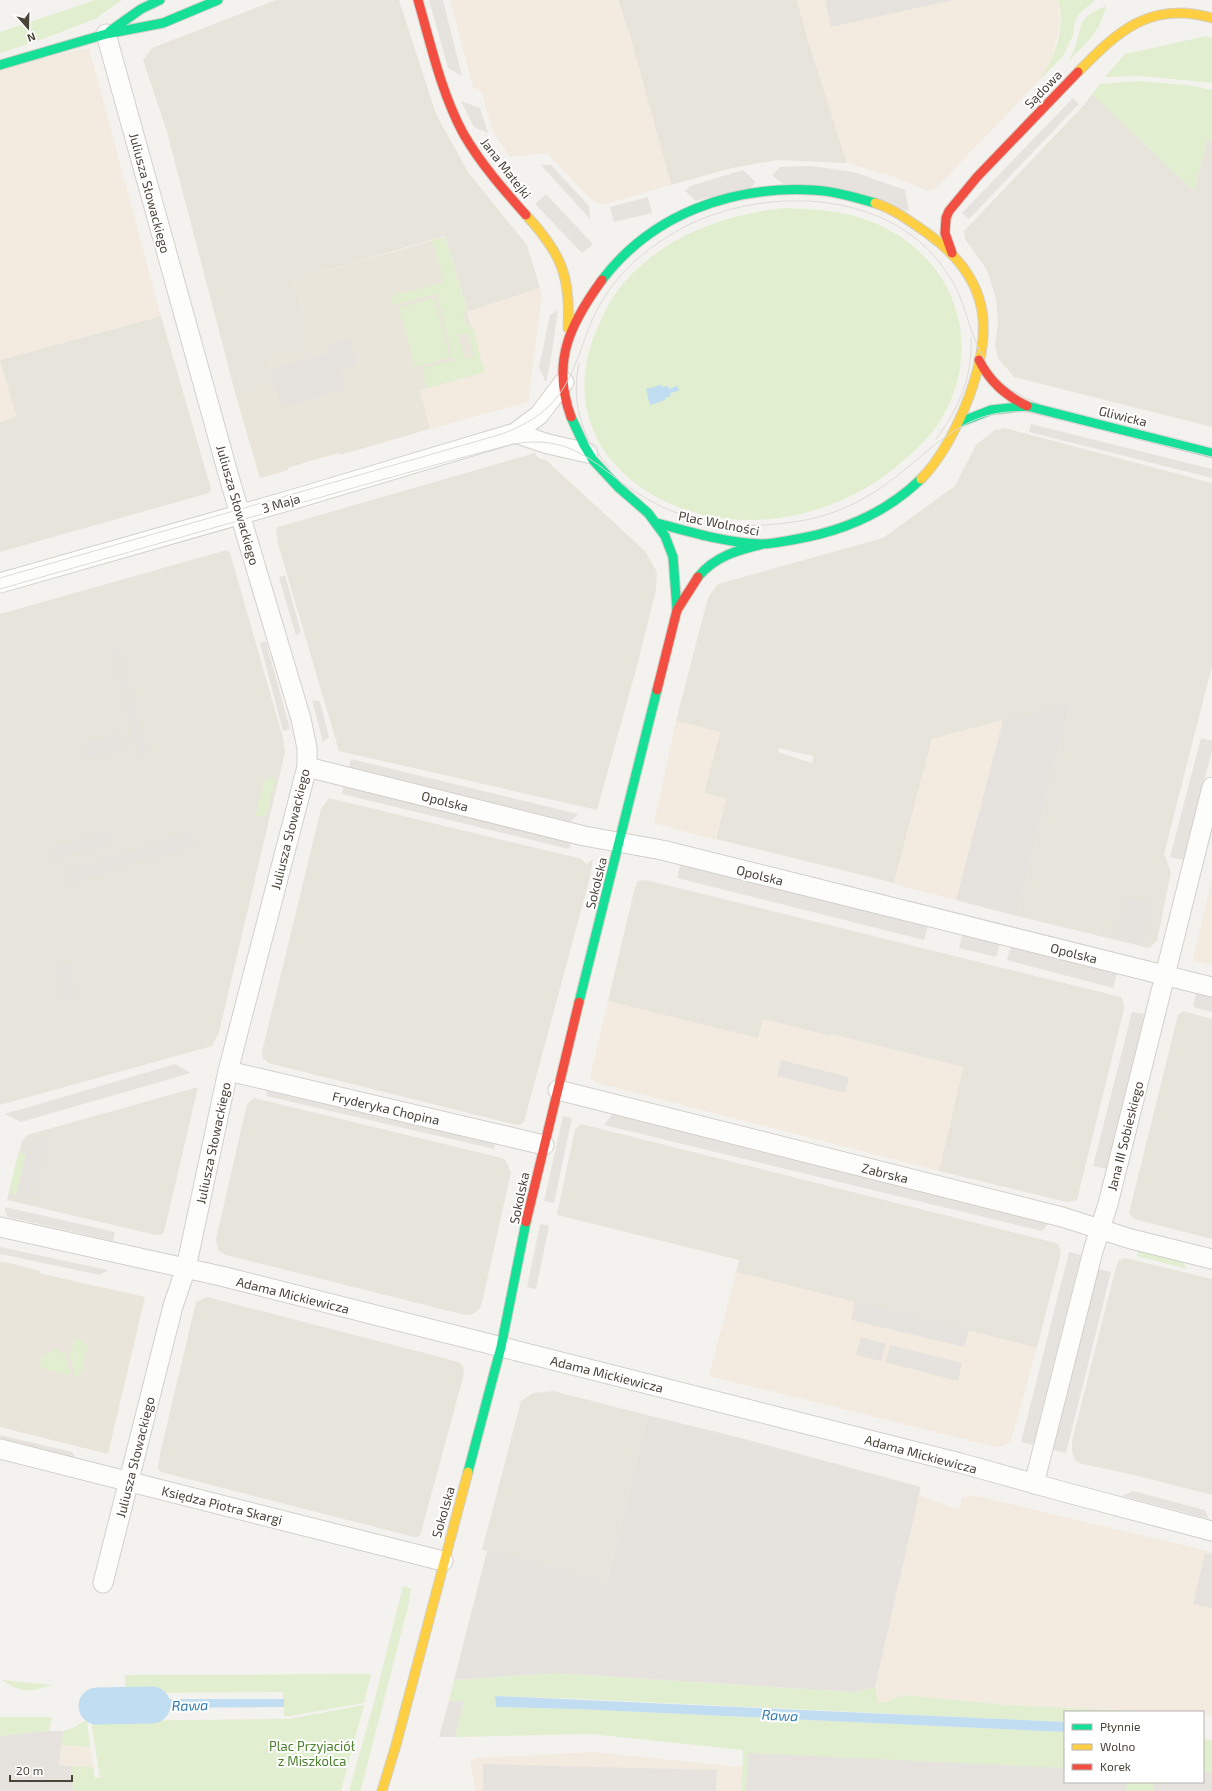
<svg xmlns="http://www.w3.org/2000/svg" width="1212" height="1791" viewBox="0 0 1212 1791" font-family="'Exo 2',sans-serif">
	<style>
		.residential { fill: #e7e4dc; fill-rule: evenodd }
		.commercial { fill: #f3ebdf }
		.industrial { fill: #e6e2de }
		.education { fill: #eae5da }
		.green { fill: #e1eecf; fill-rule: evenodd }
		.parking { fill: #e6e3df }
		.water { fill: #c0ddf1 }
		.lines { fill: none; stroke-linecap: round; stroke-linejoin: round }
		.river { stroke: #c0ddf1; stroke-width: 37 }
		.street-casing { stroke: #d2d0cb; stroke-width: 21 }
		.fast-casing { stroke: #d3cfc5; stroke-width: 11 }
		.slow-casing { stroke: #d3cfc5; stroke-width: 11 }
		.jam-casing { stroke: #d3cfc5; stroke-width: 11 }
		.street { stroke: #fdfdfc; stroke-width: 19 }
		.fast { stroke: #16e098; stroke-width: 9 }
		.slow { stroke: #ffcf43; stroke-width: 9 }
		.jam { stroke: #f24e42; stroke-width: 9 }
		.tram { stroke: #dbdbda; stroke-width: 1 }
		.labels { text-anchor: middle; dominant-baseline: central; stroke-width: 4; stroke-linejoin: round; paint-order: stroke }
		.street-label { font-size: 13px; fill: #4b4439; stroke: #fff }
		.park-label { font-size: 13px; fill: #4a7f2a; stroke: #fff }
		.water-label { font-size: 14px; font-style: italic; fill: #2e7ab2; stroke: #fff }
	</style>
	<rect width="100%" height="100%" fill="#f4f2ee"/>
	<path class="residential" d="M 276,0 L 399,0 L 435,111 L 443,127 L 468,172 L 527,245 L 540,288 L 468,312 L 445,236 L 294,280 L 313,348 L 275,385 L 236,396 L 167,132 L 143,60 L 152,48 Z
		M 618,0 L 797,0 L 808,40 L 847,163 L 777,160 L 732,168 L 671,185 L 630,36 Z
		M 1092,94 L 1194,191 L 1207,140 L 1212,141 L 1212,427 L 1014,377 L 998,358 L 995,346 L 998,323 L 996,298 L 987,270 L 965,239 L 964,231 L 1084,105 Z
		M 161,316 L 211,489 L 209,493 L 0,552 L 0,422 L 16,416 L 0,360 Z
		M 1005,428 L 1212,483 L 1212,666 L 1164,854 L 1171,872 L 1157,941 L 1149,948 L 1017,916 L 1071,703 L 932,739 L 894,883 L 716,839 L 726,799 L 704,793 L 720,732 L 676,721 L 706,605 L 709,596 L 718,584 L 883,538 L 955,486 L 976,445 L 995,430 ZM 778,748 L 813,756 L 812,762 L 815,764 L 778,752 Z
		M 535,453 L 538,458 L 546,460 L 645,551 L 657,572 L 656,590 L 638,662 L 597,810 L 339,751 L 278,544 L 276,530 L 278,527 Z
		M 227,550 L 230,553 L 283,738 L 285,752 L 219,1032 L 212,1046 L 0,1105 L 0,614 Z
		M 329,798 L 582,859 L 586,864 L 593,859 L 590,877 L 524,1122 L 521,1124 L 517,1125 L 268,1063 L 263,1058 L 262,1052 L 321,809 Z
		M 646,880 L 1121,997 L 1124,1003 L 1124,1009 L 1077,1200 L 1067,1202 L 939,1171 L 963,1067 L 831,1034 L 830,1036 L 763,1019 L 758,1039 L 608,1001 L 635,887 L 638,881 Z
		M 1183,1011 L 1212,1019 L 1212,1239 L 1134,1219 L 1129,1213 L 1178,1015 Z
		M 198,1087 L 164,1232 L 162,1234 L 156,1235 L 7,1200 L 22,1141 L 27,1135 Z
		M 254,1098 L 502,1158 L 506,1161 L 511,1172 L 482,1303 L 479,1309 L 473,1314 L 466,1315 L 445,1310 L 226,1255 L 218,1250 L 216,1239 L 247,1104 Z
		M 581,1124 L 1056,1243 L 1059,1245 L 1061,1253 L 1037,1348 L 736,1272 L 739,1260 L 557,1215 L 575,1129 Z
		M 1125,1258 L 1212,1279 L 1212,1495 L 1138,1476 L 1079,1463 L 1075,1460 L 1072,1452 L 1072,1441 L 1116,1267 L 1119,1260 Z
		M 207,1297 L 459,1362 L 463,1366 L 464,1374 L 420,1536 L 414,1537 L 161,1472 L 158,1468 L 160,1454 L 196,1302 Z
		M 553,1391 L 647,1415 L 607,1581 L 482,1550 L 521,1401 L 533,1393 Z"/>
	<path class="commercial" d="M 450,0 L 618,0 L 631,40 L 671,185 L 602,205 L 593,201 L 547,153 L 510,157 L 493,132 L 481,91 L 473,87 Z
		M 797,0 L 1058,0 L 1060,27 L 1052,59 L 1047,70 L 1039,81 L 939,185 L 933,190 L 928,191 L 894,177 L 847,163 L 808,40 Z
		M 89,48 L 161,316 L 0,360 L 16,416 L 0,422 L 0,67 Z
		M 540,288 L 542,296 L 528,402 L 430,429 L 419,390 L 485,372 L 468,312 Z
		M 1003,720 L 956,900 L 894,884 L 932,739 Z
		M 676,721 L 720,732 L 704,793 L 726,799 L 715,840 L 654,823 Z
		M 1212,879 L 1212,965 L 1196,961 L 1193,958 Z
		M 608,1001 L 758,1038 L 763,1019 L 830,1036 L 831,1034 L 963,1067 L 939,1171 L 596,1083 L 590,1076 Z
		M 736,1272 L 1037,1348 L 1011,1441 L 1003,1446 L 996,1447 L 709,1376 Z
		M 919,1495 L 959,1510 L 962,1498 L 972,1495 L 1212,1552 L 1212,1715 L 1203,1714 L 1203,1712 L 1156,1712 L 1008,1705 L 902,1695 L 886,1702 L 877,1703 L 875,1687 Z
		M 61,1745 L 90,1747 L 93,1767 L 59,1765 Z
		M 594,1752 L 741,1767 L 743,1771 L 742,1791 L 476,1791 L 471,1767 L 471,1761 L 478,1758 Z"/>
	<path class="industrial" d="M 1071,703 L 1017,916 L 956,900 L 1003,720 Z"/>
	<path class="education" d="M 445,237 L 485,372 L 420,390 L 430,429 L 340,455 L 339,453 L 313,460 L 288,468 L 288,470 L 260,478 L 236,396 L 275,385 L 268,360 L 313,348 L 294,280 Z
		M 0,1262 L 9,1263 L 40,1271 L 39,1273 L 145,1297 L 108,1454 L 0,1427 Z"/>
	<path class="green" d="M 95,0 L 122,0 L 95,19 L 43,39 L 0,53 L 0,32 Z
		M 1058,0 L 1095,0 L 1079,14 L 1075,21 L 1073,35 L 1063,56 L 1039,81 C 1055,60 1066,27 1058,0 Z
		M 1106,6 C 1101,30 1086,44 1069,60 C 1086,32 1070,20 1106,6 Z
		M 1207,36 L 1212,39 L 1212,83 L 1141,76 L 1105,77 L 1125,54 Z
		M 1137,81 L 1188,85 L 1212,90 L 1212,141 L 1207,140 L 1194,191 L 1092,94 L 1100,84 Z
		M 783,208 C 816,209 849,211 879,225 C 957,260 985,348 940,421 C 930,437 917,449 903,461 C 854,504 787,527 721,518 C 628,504 557,430 595,334 C 603,314 613,293 628,278 C 669,234 726,215 783,208 Z
		M 445,237 L 467,310 L 463,312 L 467,327 L 472,325 L 485,372 L 428,388 L 424,379 L 425,375 L 421,369 L 453,360 L 437,294 L 393,305 L 391,296 L 444,282 L 432,240 ZM 466,333 L 468,333 L 474,356 L 465,359 L 458,336 Z
		M 434,298 L 450,358 L 415,367 L 399,308 Z
		M 276,777 L 266,816 L 255,816 L 264,781 Z
		M 18,1153 L 26,1155 L 16,1195 L 9,1193 Z
		M 1139,1250 L 1182,1261 L 1187,1269 L 1137,1256 Z
		M 79,1338 L 88,1346 L 81,1375 L 75,1376 L 69,1352 L 74,1346 L 73,1341 Z
		M 55,1349 L 65,1354 L 70,1375 L 40,1368 L 42,1357 Z
		M 403,1586 L 411,1589 L 409,1603 L 362,1785 L 360,1791 L 349,1791 L 376,1695 Z
		M 554,1673 L 855,1692 L 875,1687 L 878,1703 L 886,1702 L 902,1695 L 1008,1705 L 1156,1712 L 1065,1712 L 1065,1722 L 583,1699 L 495,1696 L 496,1707 L 577,1709 L 1065,1732 L 1065,1782 L 1203,1782 L 1203,1739 L 1212,1740 L 1212,1791 L 742,1791 L 743,1750 L 591,1734 L 455,1737 L 464,1701 L 449,1701 L 454,1680 Z
		M 371,1674 L 364,1703 L 289,1716 L 284,1716 L 283,1692 L 125,1693 L 125,1675 Z
		M 2,1680 L 52,1685 C 29,1692 23,1694 2,1680 Z
		M 364,1705 L 341,1791 L 73,1791 L 71,1766 L 93,1767 L 95,1778 L 100,1778 L 91,1721 L 289,1719 Z
		M 0,1717 L 52,1717 L 49,1731 L 0,1736 Z
		M 87,1720 L 90,1747 L 61,1745 L 63,1731 L 75,1727 Z"/>
	<path class="parking" d="M 429,0 L 443,0 L 462,76 L 448,68 Z
		M 825,0 L 953,0 L 831,27 Z
		M 1073,98 L 1079,104 L 969,219 L 962,213 Z
		M 461,101 L 480,108 L 488,133 L 474,127 Z
		M 541,165 L 551,165 L 589,206 L 590,219 Z
		M 811,166 L 854,172 L 905,190 L 909,211 L 782,183 L 772,175 L 780,167 Z
		M 743,170 L 756,182 L 752,187 L 696,201 L 685,191 L 690,186 Z
		M 546,194 L 593,244 L 582,253 L 535,204 Z
		M 648,197 L 652,213 L 614,222 L 610,207 Z
		M 558,310 L 551,358 L 546,383 L 539,367 L 550,315 Z
		M 350,338 L 357,365 L 343,369 L 341,371 L 346,389 L 281,408 L 270,369 L 328,353 L 326,345 Z
		M 1031,424 L 1212,469 L 1212,478 L 1029,432 Z
		M 285,575 L 301,632 L 296,636 L 279,577 Z
		M 266,641 L 290,729 L 283,731 L 260,643 Z
		M 117,647 L 146,752 L 139,754 L 111,649 Z
		M 312,700 L 320,701 L 329,737 L 323,742 Z
		M 120,732 L 125,748 L 88,759 L 83,743 Z
		M 1201,738 L 1212,741 L 1212,750 L 1184,860 L 1170,857 Z
		M 351,759 L 578,814 L 567,825 L 348,772 Z
		M 345,781 L 573,837 L 569,849 L 342,794 Z
		M 107,831 L 111,844 L 53,860 L 50,847 Z
		M 190,833 L 194,846 L 69,883 L 65,871 Z
		M 680,865 L 928,926 L 924,940 L 677,878 Z
		M 1124,897 L 1153,905 L 1143,945 L 1114,938 Z
		M 962,935 L 1000,944 L 996,957 L 959,948 Z
		M 1011,947 L 1117,974 L 1113,988 L 1007,960 Z
		M 68,965 L 77,998 L 64,1001 L 55,969 Z
		M 1196,993 L 1212,997 L 1212,1012 L 1193,1007 Z
		M 1132,1012 L 1145,1014 L 1107,1169 L 1093,1166 Z
		M 781,1060 L 849,1077 L 845,1093 L 777,1076 Z
		M 175,1064 L 191,1073 L 21,1122 L 5,1114 Z
		M 269,1086 L 497,1139 L 494,1149 L 266,1096 Z
		M 614,1112 L 1050,1222 L 1042,1231 L 604,1125 Z
		M 563,1116 L 572,1118 L 554,1203 L 544,1201 Z
		M 49,1136 L 34,1198 L 16,1195 L 29,1143 Z
		M 5,1207 L 115,1232 L 113,1241 L 8,1217 L 5,1211 Z
		M 540,1224 L 549,1226 L 536,1289 L 527,1287 Z
		M 0,1247 L 108,1270 L 100,1275 L 0,1254 Z
		M 1069,1252 L 1081,1255 L 1033,1445 L 1021,1442 Z
		M 1098,1269 L 1111,1272 L 1066,1453 L 1053,1450 Z
		M 855,1302 L 969,1330 L 964,1347 L 851,1320 Z
		M 861,1337 L 886,1344 L 881,1361 L 856,1355 Z
		M 890,1345 L 962,1363 L 958,1381 L 885,1362 Z
		M 647,1415 L 737,1437 L 921,1487 L 875,1687 L 855,1692 L 554,1673 L 454,1680 L 487,1551 L 607,1581 Z
		M 0,1435 L 72,1452 L 78,1462 L 0,1444 Z
		M 1133,1491 L 1205,1510 L 1209,1519 L 1122,1496 Z
		M 1205,1553 L 1212,1555 L 1212,1608 L 1193,1604 Z
		M 449,1701 L 464,1701 L 455,1737 L 439,1737 Z
		M 48,1731 L 63,1731 L 59,1765 L 71,1766 L 73,1791 L 0,1791 L 0,1736 Z
		M 748,1753 L 1065,1768 L 1065,1782 L 1127,1782 L 1126,1791 L 746,1791 Z
		M 483,1764 L 717,1770 L 716,1791 L 483,1791 Z
		M 1203,1772 L 1212,1772 L 1212,1791 L 1153,1791 L 1153,1782 L 1203,1782 Z"/>
	<path class="water" d="M 661,385 L 662,387 L 668,386 L 669,389 L 677,386 L 679,391 L 670,393 L 671,396 L 665,398 L 665,400 L 650,405 L 646,389 Z
		M 495,1696 L 1065,1722 L 1065,1732 L 577,1709 L 496,1707 Z
		M 101,1699 L 284,1699 L 284,1707 L 101,1708 Z"/>
	<g class="lines">
		<path class="river" d="M 97,1706 L 152,1705"/>
		<defs>
			<path id="street" d="M 515,433 L 548,444 L 588,453
				M 0,583 L 291,500 L 515,433 L 539,415 L 564,382
				M 307,767 L 584,836 L 662,850 L 1212,987
				M 228,1071 L 544,1145
				M 558,1090 L 1062,1217 L 1131,1239 L 1212,1259
				M 0,1227 L 221,1276 L 960,1463 L 1068,1493 L 1212,1531
				M 0,1449 L 443,1561
				M 1034,1484 L 1093,1251 L 1108,1204 L 1212,787
				M 103,1583 L 173,1306 L 186,1268 L 228,1071 L 307,767 L 307,748 L 301,719 L 231,484 L 106,34"/>
			<path id="fast" d="M 110,31 L 141,9 L 160,0
				M 0,65 L 106,34 L 163,23 L 218,0
				M 602,280 C 652,214 731,186 812,190 C 834,191 854,197 875,203
				M 571,417 L 584,445 L 593,460 L 618,487 L 648,513 L 665,536 L 673,557 L 677,610
				M 958,423 L 991,410 L 1027,406 L 1212,453
				M 657,523 C 691,532 726,543 761,544 C 773,544 785,541 797,539 C 843,531 887,512 921,479
				M 698,577 C 715,556 738,550 763,544
				M 579,1002 L 657,690
				M 468,1472 L 501,1347 L 526,1222"/>
			<path id="slow" d="M 1078,72 C 1118,31 1151,0 1212,18
				M 875,203 C 894,209 911,222 927,233 C 994,281 994,335 965,407 C 954,433 941,459 921,479
				M 526,215 C 561,253 571,276 568,328
				M 382,1791 L 396,1745 L 468,1472"/>
			<path id="jam" d="M 418,0 C 431,45 441,92 463,133 C 480,163 503,189 526,215
				M 952,253 L 945,233 L 946,218 L 949,211 L 977,177 L 1078,72
				M 979,360 C 990,382 1005,395 1027,406
				M 571,417 C 551,362 570,324 602,280
				M 657,690 L 677,610 L 698,577
				M 526,1222 L 579,1002"/>
		</defs>
		<use href="#street" class="street-casing"/>
		<use href="#fast" class="fast-casing"/>
		<use href="#slow" class="slow-casing"/>
		<use href="#jam" class="jam-casing"/>
		<use href="#street" class="street"/>
		<use href="#fast" class="fast"/>
		<use href="#slow" class="slow"/>
		<use href="#jam" class="jam"/>
		<path class="tram" d="M 579,364 C 573,389 577,420 590,442 C 595,451 603,459 609,467
			M 936,439 C 959,409 973,376 971,338
			M 0,578 L 502,434 C 551,415 566,393 583,344 C 588,330 593,316 601,303 C 620,269 652,244 686,226 C 769,185 895,189 949,276 C 958,289 962,302 967,317 C 981,361 994,387 1040,404 L 1212,448
			M 0,589 C 122,554 245,519 367,484 C 404,474 441,463 479,453 C 496,449 515,442 533,442 C 583,441 605,475 644,497 C 690,525 740,530 793,522 C 827,518 861,503 889,482 C 934,449 964,407 1027,412 L 1212,457"/>
	</g>
	<g class="labels">
		<g class="street-label">
			<text transform="translate(1043 89) rotate(-46)">Sądowa</text>
			<text transform="translate(506 168) rotate(52)">Jana Matejki</text>
			<text transform="translate(150 193) rotate(75)">Juliusza Słowackiego</text>
			<text transform="translate(1123 416) rotate(14)">Gliwicka</text>
			<text transform="translate(281 503) rotate(-16)">3 Maja</text>
			<text transform="translate(238 505) rotate(74)">Juliusza Słowackiego</text>
			<text transform="translate(719 523) rotate(11)">Plac Wolności</text>
			<text transform="translate(445 801) rotate(14)">Opolska</text>
			<text transform="translate(290 829) rotate(-76)">Juliusza Słowackiego</text>
			<text transform="translate(760 875) rotate(14)">Opolska</text>
			<text transform="translate(596 883) rotate(-76)">Sokolska</text>
			<text transform="translate(1074 953) rotate(14)">Opolska</text>
			<text transform="translate(386 1108) rotate(13)">Fryderyka Chopina</text>
			<text transform="translate(1125 1136) rotate(-76)">Jana III Sobieskiego</text>
			<text transform="translate(213 1143) rotate(-78)">Juliusza Słowackiego</text>
			<text transform="translate(885 1173) rotate(14)">Zabrska</text>
			<text transform="translate(519 1198) rotate(-78)">Sokolska</text>
			<text transform="translate(293 1295) rotate(14)">Adama Mickiewicza</text>
			<text transform="translate(607 1374) rotate(14)">Adama Mickiewicza</text>
			<text transform="translate(921 1454) rotate(15)">Adama Mickiewicza</text>
			<text transform="translate(135 1457) rotate(-76)">Juliusza Słowackiego</text>
			<text transform="translate(222 1505) rotate(14)">Księdza Piotra Skargi</text>
			<text transform="translate(443 1512) rotate(-74)">Sokolska</text>
		</g>
		<g class="park-label">
			<text x="312" y="1746">Plac Przyjaciół<tspan x="312" dy="15">z Miszkolca</tspan></text>
		</g>
		<g class="water-label">
			<text transform="translate(190 1705) rotate(-1)">Rawa</text>
			<text transform="translate(780 1715) rotate(3)">Rawa</text>
		</g>
	</g>
	<rect x="1064" y="1711" width="140" height="72" fill="#ffffff" stroke="#b7b4b0"/>
	<rect x="1072" y="1724" width="20" height="6" fill="#16e098" stroke="#b7b4b0"/>
	<text x="1100" y="1731" font-size="12" fill="#4b4439">Płynnie</text>
	<rect x="1072" y="1744" width="20" height="6" fill="#ffcf43" stroke="#b7b4b0"/>
	<text x="1100" y="1751" font-size="12" fill="#4b4439">Wolno</text>
	<rect x="1072" y="1764" width="20" height="6" fill="#f24e42" stroke="#b7b4b0"/>
	<text x="1100" y="1771" font-size="12" fill="#4b4439">Korek</text>
	<g transform="translate(28 28) rotate(160)" stroke="#ffffff" stroke-width="3" paint-order="stroke">
	<path d="M0-3L7 15L0 10L-7 15Z" fill="#4b4439"/>
	<text y="-6" font-size="11" font-weight="bold" text-anchor="middle" fill="#4b4439">N</text>
	</g>
	<path d="M10 1775v6h62v-6" fill="none" stroke="#4b4439" stroke-width="2"/>
	<text x="16" y="1775" font-size="12" fill="#4b4439" stroke="#ffffff" stroke-width="3" paint-order="stroke">20 m</text>
</svg>
